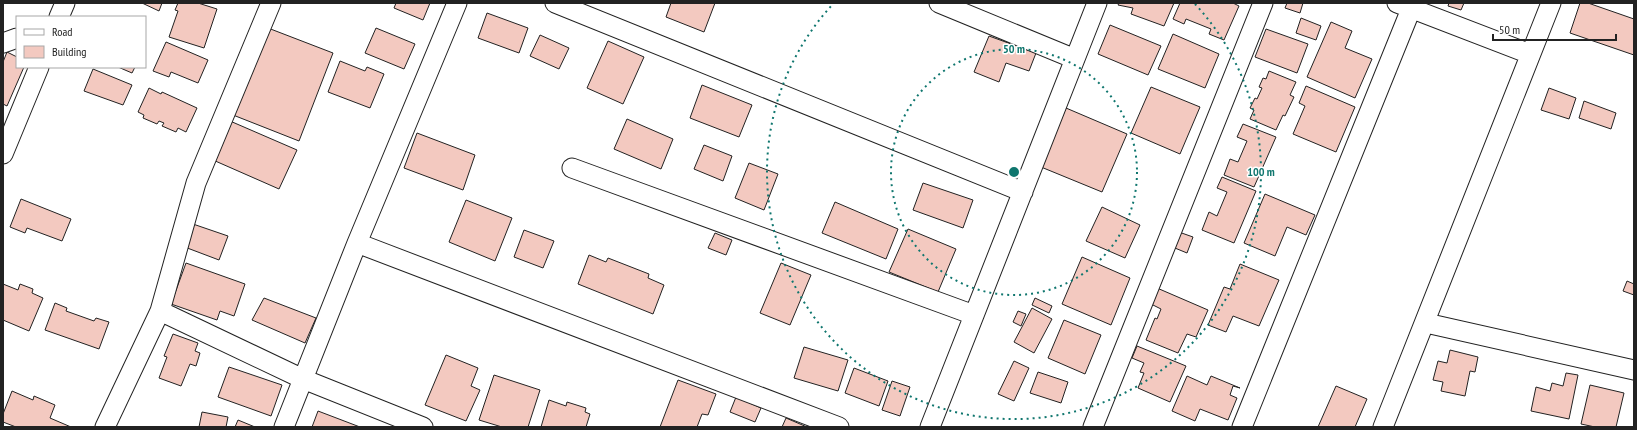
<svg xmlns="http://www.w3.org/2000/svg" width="1637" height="430" viewBox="0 0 1637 430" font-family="'PT Sans Narrow',sans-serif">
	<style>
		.building { fill: #f3c9c0; stroke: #222 }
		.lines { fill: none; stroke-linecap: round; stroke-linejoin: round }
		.minor-casing { stroke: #222; stroke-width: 21 }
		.minor { stroke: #fff; stroke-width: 19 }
		.ring { fill: none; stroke: #0f766e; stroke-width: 2; stroke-dasharray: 2 4 }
		.centre { fill: #0f766e; stroke: #fff; stroke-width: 2 }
		.ring-label { font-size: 12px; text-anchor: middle; font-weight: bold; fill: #0f766e; stroke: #fff; stroke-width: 3; stroke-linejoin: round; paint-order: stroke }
	</style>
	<rect width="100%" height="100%" fill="#fff"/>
	<path class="building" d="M 142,3 L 162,3 L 159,11 Z
		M 178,3 L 198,3 L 217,9 L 204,48 L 169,37 L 178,11 L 175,10 Z
		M 396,3 L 430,3 L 423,20 L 394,8 Z
		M 671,3 L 715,3 L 704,32 L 666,17 Z
		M 1119,3 L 1174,3 L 1164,26 L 1131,14 L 1133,8 L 1118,5 Z
		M 1180,3 L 1233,3 L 1239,6 L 1224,40 L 1209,34 L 1211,29 L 1186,19 L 1184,24 L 1173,19 Z
		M 1287,3 L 1303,3 L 1300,13 L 1285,8 Z
		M 1449,3 L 1464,3 L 1461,10 L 1448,6 Z
		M 1580,3 L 1588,3 L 1634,19 L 1634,55 L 1570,33 Z
		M 487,13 L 528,28 L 519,53 L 478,38 Z
		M 1301,18 L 1321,26 L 1316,40 L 1296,33 Z
		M 1331,22 L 1352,31 L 1345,48 L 1372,59 L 1355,98 L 1307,77 Z
		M 1110,25 L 1161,46 L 1148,75 L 1098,54 Z
		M 268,28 L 333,53 L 299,141 L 233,115 Z
		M 376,28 L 415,44 L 404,69 L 365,53 Z
		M 1266,29 L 1308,44 L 1297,73 L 1255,57 Z
		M 1173,34 L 1219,54 L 1205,88 L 1158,69 Z
		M 540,35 L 569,48 L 559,69 L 530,56 Z
		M 989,36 L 1036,53 L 1029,71 L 1006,63 L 999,82 L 974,72 Z
		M 608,41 L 644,57 L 623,104 L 587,88 Z
		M 166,42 L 208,60 L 198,83 L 171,72 L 169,77 L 153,71 Z
		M 7,52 L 17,57 L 17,67 L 24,67 L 7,106 L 3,104 L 3,62 Z
		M 340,61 L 365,71 L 367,67 L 384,74 L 370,108 L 328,92 Z
		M 118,67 L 135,67 L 132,73 Z
		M 93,69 L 132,85 L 123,105 L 84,91 Z
		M 1269,71 L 1296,82 L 1290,95 L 1294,97 L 1285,116 L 1283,115 L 1276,130 L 1250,119 L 1254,110 L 1250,108 L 1255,98 L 1257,99 L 1262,88 L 1259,87 L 1263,78 L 1266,79 Z
		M 702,85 L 752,105 L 739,137 L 690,118 Z
		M 1306,86 L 1355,107 L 1336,152 L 1293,134 L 1305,106 L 1299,103 Z
		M 1151,87 L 1200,107 L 1180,154 L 1131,133 Z
		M 149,88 L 161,94 L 162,92 L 197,108 L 186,132 L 178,128 L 176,132 L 162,126 L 164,123 L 159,121 L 157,124 L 143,118 L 144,115 L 138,112 Z
		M 1549,88 L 1576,98 L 1569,119 L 1541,110 Z
		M 1584,101 L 1616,113 L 1611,129 L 1579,118 Z
		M 1066,108 L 1127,134 L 1102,192 L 1041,167 Z
		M 627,119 L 673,139 L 661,169 L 614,149 Z
		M 230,121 L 297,150 L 279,189 L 213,160 Z
		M 1243,124 L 1276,137 L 1254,187 L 1224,175 L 1230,159 L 1238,162 L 1247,141 L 1237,137 Z
		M 417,133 L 475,155 L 463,190 L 404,168 Z
		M 704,145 L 732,156 L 723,181 L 694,169 Z
		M 749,163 L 778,174 L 764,210 L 735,198 Z
		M 1222,177 L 1256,191 L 1234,243 L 1202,230 L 1209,212 L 1217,216 L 1227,192 L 1217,188 Z
		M 923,183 L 973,200 L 963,228 L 913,210 Z
		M 1265,194 L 1315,215 L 1306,235 L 1287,227 L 1275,256 L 1244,243 Z
		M 21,199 L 71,219 L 62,241 L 27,228 L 25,233 L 10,227 Z
		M 466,200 L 512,218 L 495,261 L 449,242 Z
		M 835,202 L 898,229 L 886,259 L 822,233 Z
		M 1102,207 L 1140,225 L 1125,258 L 1086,241 Z
		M 190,223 L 228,236 L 219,260 L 182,246 Z
		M 908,229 L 956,249 L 938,292 L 889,272 Z
		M 524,230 L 554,241 L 543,268 L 514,257 Z
		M 1176,231 L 1193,237 L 1187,253 L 1170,246 Z
		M 715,233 L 732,240 L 726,255 L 708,248 Z
		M 589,255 L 606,262 L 608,258 L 649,274 L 648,278 L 664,285 L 653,314 L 578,284 Z
		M 1082,257 L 1130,278 L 1111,325 L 1062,304 Z
		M 186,263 L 245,284 L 234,316 L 220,311 L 217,320 L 171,304 Z
		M 781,263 L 811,275 L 790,325 L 760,313 Z
		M 1240,264 L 1279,280 L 1259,326 L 1233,316 L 1226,332 L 1208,325 L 1224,287 L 1230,289 Z
		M 1627,281 L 1634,284 L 1634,295 L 1623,291 Z
		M 3,284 L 18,290 L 20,284 L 33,289 L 32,293 L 43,298 L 29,331 L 3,320 Z
		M 1157,288 L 1208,310 L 1196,337 L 1187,334 L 1178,353 L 1146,340 L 1155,318 L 1157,319 L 1161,309 L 1151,304 Z
		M 264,298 L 316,318 L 305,343 L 252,320 Z
		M 1035,298 L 1052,306 L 1049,313 L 1032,305 Z
		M 55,303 L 67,308 L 66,311 L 94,321 L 96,318 L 109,322 L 99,349 L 45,330 Z
		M 1032,308 L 1052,319 L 1034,353 L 1014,342 Z
		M 1018,311 L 1026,314 L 1021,326 L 1013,322 Z
		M 1064,320 L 1101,335 L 1085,374 L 1048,358 Z
		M 173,334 L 198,343 L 195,351 L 200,353 L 196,366 L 190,364 L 181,386 L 159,378 L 167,357 L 164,356 Z
		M 1137,346 L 1186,366 L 1170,402 L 1138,388 L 1144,373 L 1140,372 L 1144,363 L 1132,358 Z
		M 804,347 L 848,360 L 838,391 L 794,378 Z
		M 1450,350 L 1478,357 L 1475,372 L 1470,371 L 1465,396 L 1441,391 L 1443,382 L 1433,380 L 1438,361 L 1447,363 Z
		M 446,355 L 478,368 L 471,386 L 480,390 L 466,421 L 425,405 Z
		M 1014,361 L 1029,368 L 1014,401 L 998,394 Z
		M 229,367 L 282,385 L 271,416 L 218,397 Z
		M 854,368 L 888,381 L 879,406 L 845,393 Z
		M 1038,372 L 1068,382 L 1061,403 L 1030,393 Z
		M 1566,373 L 1578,375 L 1569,419 L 1531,411 L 1536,387 L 1550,391 L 1552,383 L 1563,386 Z
		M 494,375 L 540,390 L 528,427 L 502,427 L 479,420 Z
		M 1187,376 L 1207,385 L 1211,376 L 1240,388 L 1233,386 L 1230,395 L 1237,398 L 1228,420 L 1200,409 L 1195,421 L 1172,411 Z
		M 678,380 L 716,394 L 708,415 L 702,414 L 697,427 L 660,427 Z
		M 892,381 L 910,387 L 900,416 L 882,410 Z
		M 1590,385 L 1624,393 L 1616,427 L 1595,427 L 1581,424 Z
		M 1336,386 L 1367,399 L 1355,427 L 1318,427 Z
		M 12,391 L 33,400 L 34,396 L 55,405 L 50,418 L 71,427 L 16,427 L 3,422 L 3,414 Z
		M 736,397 L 761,408 L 755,422 L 730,412 Z
		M 549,400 L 566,406 L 567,402 L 586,408 L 585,412 L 590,414 L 586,427 L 541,427 Z
		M 318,411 L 360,427 L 312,427 Z
		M 202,412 L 228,417 L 226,427 L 199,427 Z
		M 786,418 L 807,427 L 782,427 Z
		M 238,420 L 255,427 L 235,427 Z"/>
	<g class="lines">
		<defs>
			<path id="minor" d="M 555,3 L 1023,192
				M 939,3 L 1075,59
				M 1397,3 L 1530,54
				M 59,17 L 65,3
				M 3,43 L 17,38
				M 3,154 L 39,67
				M 572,168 L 974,315
				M 357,243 L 839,427
				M 160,311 L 303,379 L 423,427
				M 1426,323 L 1634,370
				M 105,427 L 160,311 L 196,183 L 271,3
				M 284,427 L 357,243 L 457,3
				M 930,427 L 1097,3
				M 1093,427 L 1263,3
				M 1242,427 L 1411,9
				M 1383,427 L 1551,3"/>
		</defs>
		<use href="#minor" class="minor-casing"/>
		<use href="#minor" class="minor"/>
	</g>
	<g class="ring">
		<circle cx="1014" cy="172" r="123"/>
		<path d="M1195 4A247 247 0 1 1 833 4"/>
	</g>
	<circle cx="1014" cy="172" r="6" class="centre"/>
	<g class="ring-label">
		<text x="1014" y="53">50 m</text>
		<text x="1261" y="176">100 m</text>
	</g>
	<rect width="1637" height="430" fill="none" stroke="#222222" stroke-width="8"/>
	<rect x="16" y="16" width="130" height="52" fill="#ffffff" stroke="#a7a7a7"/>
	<rect x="24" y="29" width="20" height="6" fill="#ffffff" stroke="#a7a7a7"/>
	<text x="52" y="36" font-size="12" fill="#222222">Road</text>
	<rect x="24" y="46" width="20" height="12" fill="#f3c9c0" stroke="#a7a7a7"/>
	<text x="52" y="56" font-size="12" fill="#222222">Building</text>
	<path d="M1493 34v6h123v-6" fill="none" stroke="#222222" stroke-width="2"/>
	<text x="1499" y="34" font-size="12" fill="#222222" stroke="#ffffff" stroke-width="3" paint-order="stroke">50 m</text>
</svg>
